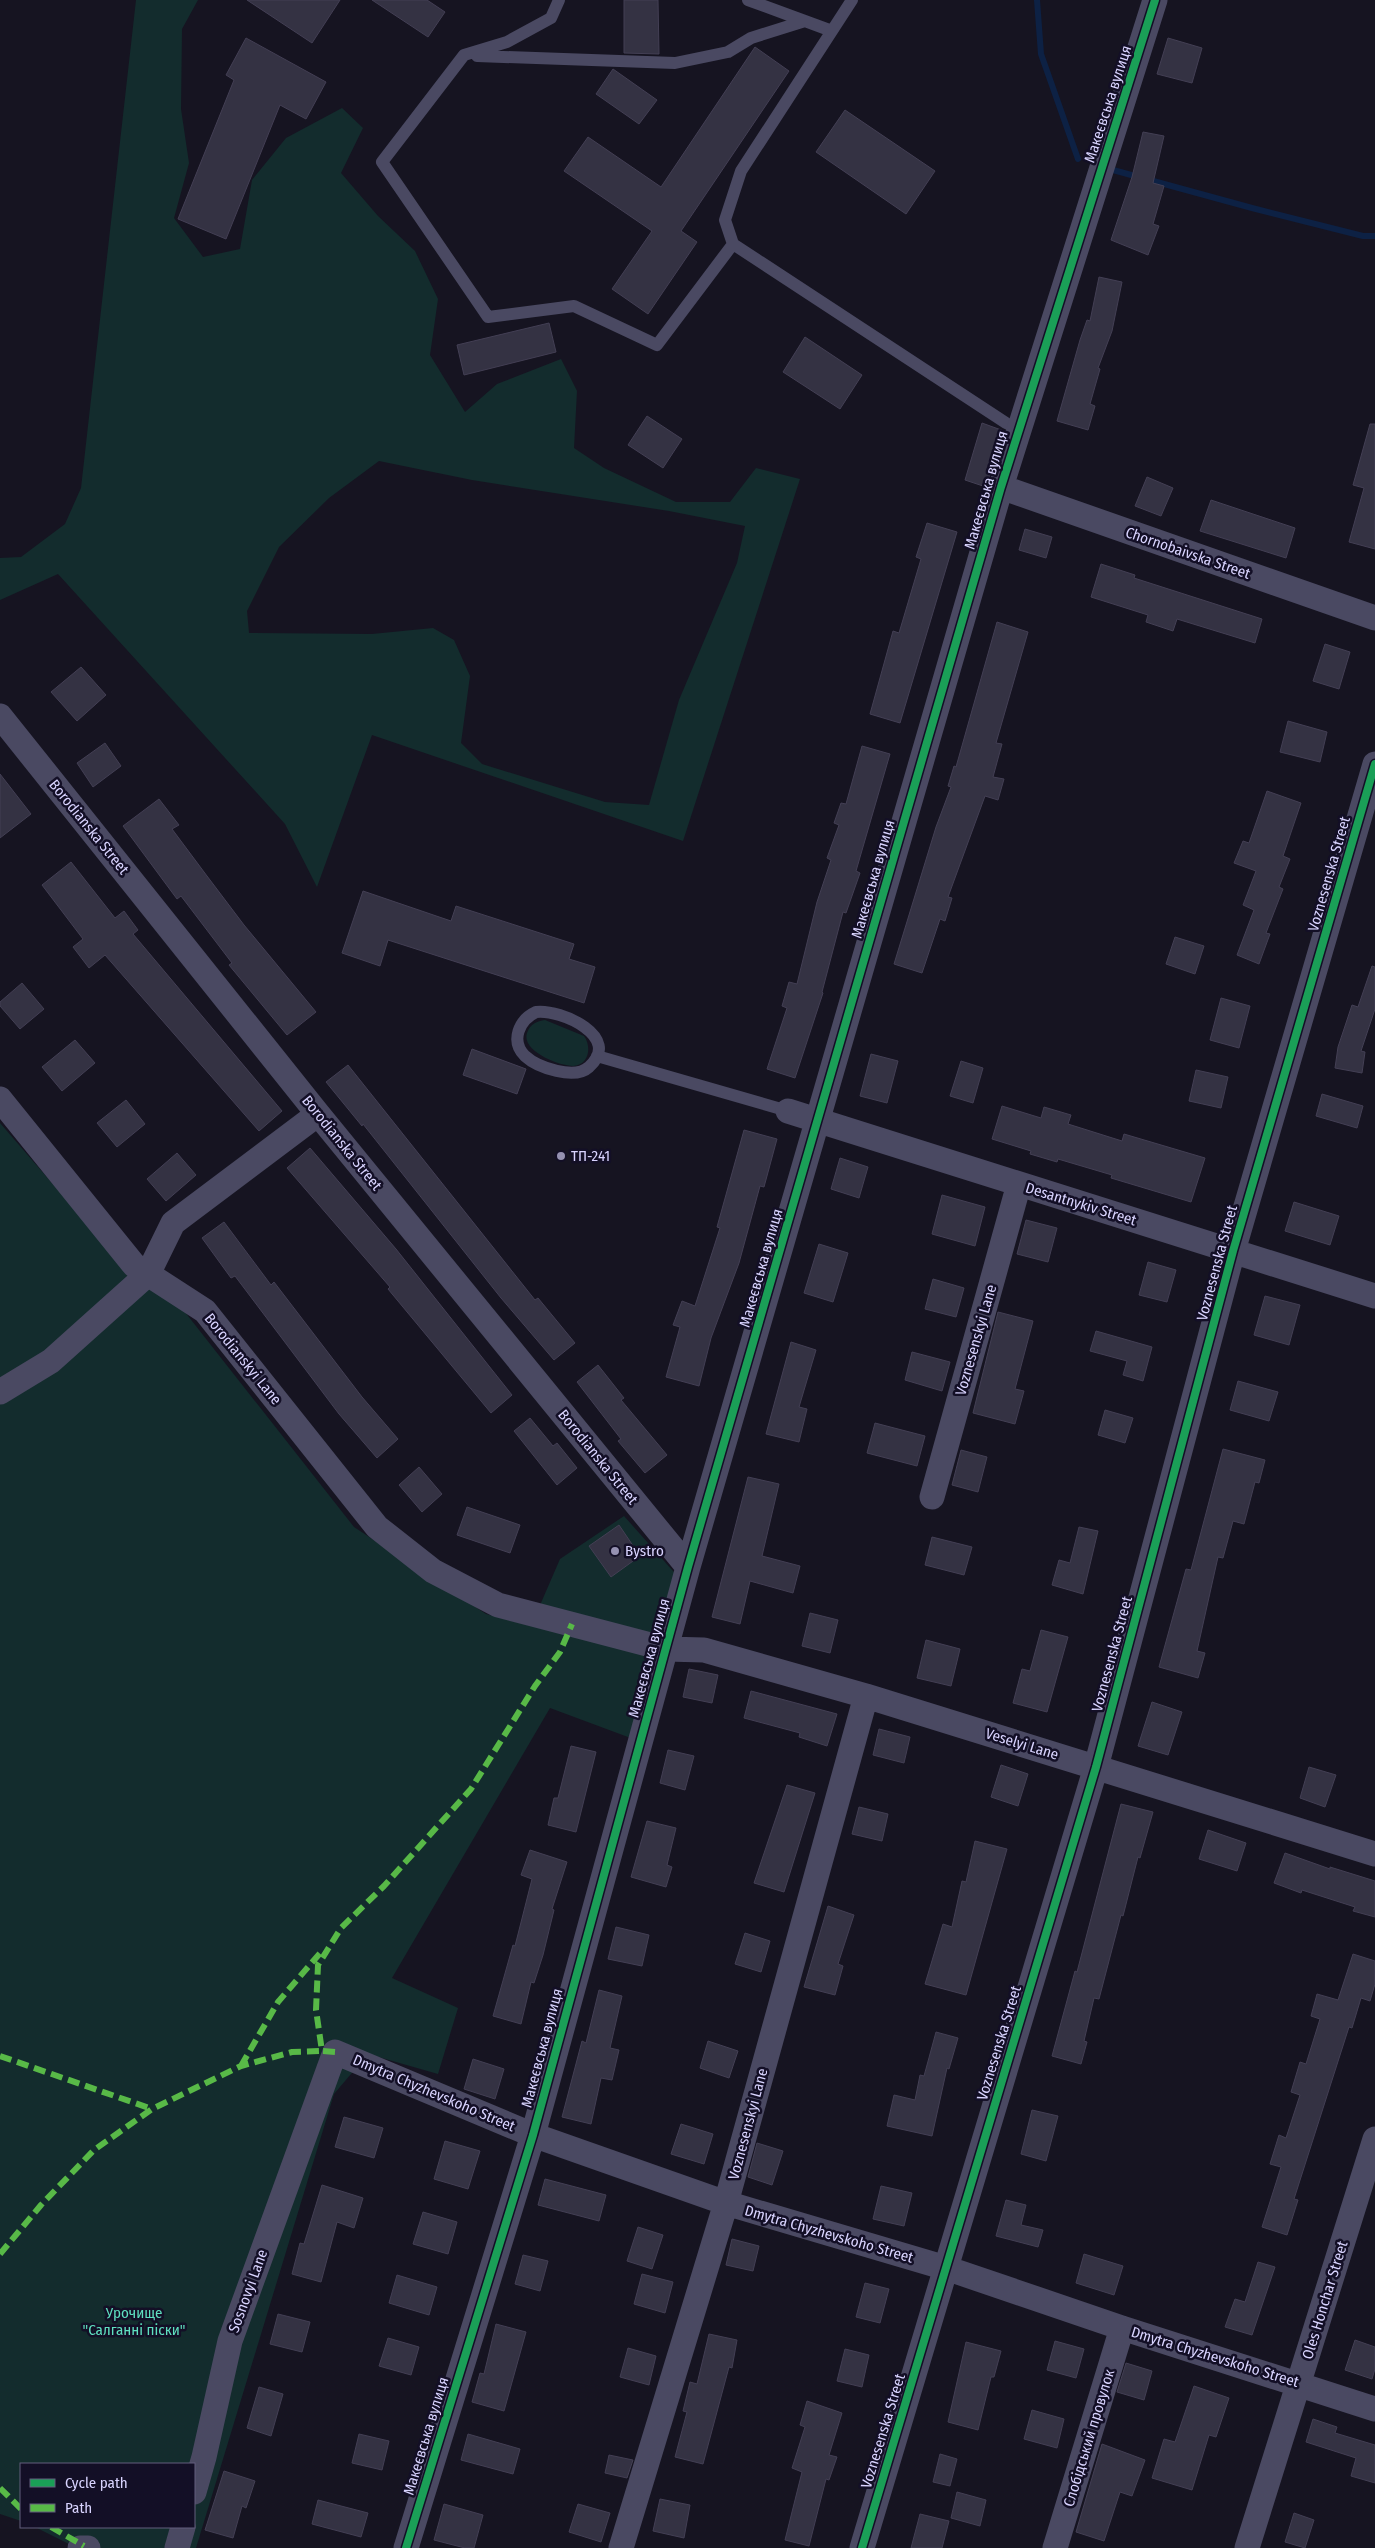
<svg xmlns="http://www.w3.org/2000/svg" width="1375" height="2548" viewBox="0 0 1375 2548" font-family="'Fira Sans Condensed',sans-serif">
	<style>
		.green { fill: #132c2d; fill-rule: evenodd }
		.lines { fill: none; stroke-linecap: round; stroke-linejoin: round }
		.stream { stroke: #0d2144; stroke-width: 6 }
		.building { fill: #343243; stroke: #433f54 }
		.lane { stroke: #4a4962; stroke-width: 12 }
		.street { stroke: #4a4962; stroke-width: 25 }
		.quiet { stroke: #58b947; stroke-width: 6; stroke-dasharray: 12 6; stroke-linecap: butt }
		.cycleway-casing { stroke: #130f26; stroke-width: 11 }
		.cycleway { stroke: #1a9f57; stroke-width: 8 }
		.poi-dot { fill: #9591b1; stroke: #130f26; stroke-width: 2 }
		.labels { text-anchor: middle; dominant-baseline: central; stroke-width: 5; stroke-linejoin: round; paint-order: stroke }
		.street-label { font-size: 15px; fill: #d9d4ff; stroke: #130f26 }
		.poi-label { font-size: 15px; fill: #d9d4ff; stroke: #130f26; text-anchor: start }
		.park-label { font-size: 15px; fill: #5fe0c0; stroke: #130f26 }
	</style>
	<rect width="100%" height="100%" fill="#161421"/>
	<path class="green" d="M 136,0 L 198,0 L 182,29 L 181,109 L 189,163 L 174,218 L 203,257 L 240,249 L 252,180 L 286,138 L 342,108 L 363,128 L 341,173 L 378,216 L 415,251 L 438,299 L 430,355 L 465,412 L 497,384 L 561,359 L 577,391 L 574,448 L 604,468 L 676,502 L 730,502 L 756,468 L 800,479 L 683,841 L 372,735 L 317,887 L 285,824 L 58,574 L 0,600 L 0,558 L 21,557 L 65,524 L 81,488 ZM 379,461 L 472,480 L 669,511 L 745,526 L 737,563 L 679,700 L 649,805 L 605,802 L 482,764 L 461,743 L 470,676 L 454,640 L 433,628 L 372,634 L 249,633 L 247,611 L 279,547 L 329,498 Z
		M 545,1020 L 584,1036 C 592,1047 589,1065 573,1066 C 559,1066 521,1051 527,1033 C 530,1024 537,1021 545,1020 Z
		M 0,1123 L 129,1272 L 181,1307 L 354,1527 L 486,1614 L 531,1626 L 560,1559 L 624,1516 L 681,1580 L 636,1740 L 550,1708 L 392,1978 L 458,2008 L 438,2074 L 368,2054 L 334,2094 L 196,2548 L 77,2548 L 35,2527 L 194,2527 L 194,2464 L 21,2464 L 21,2521 L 0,2514 Z"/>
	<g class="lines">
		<path class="stream" d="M 1037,0 L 1041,54 L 1078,159
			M 1113,170 L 1252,208 L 1363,236 L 1375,236"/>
	</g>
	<path class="building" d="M 247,0 L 340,0 L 312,43 Z
		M 372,0 L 427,0 L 445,12 L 428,37 Z
		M 624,0 L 658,0 L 659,54 L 624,53 Z
		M 246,38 L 326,82 L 306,119 L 280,105 L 226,239 L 178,219 L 234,80 L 226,75 Z
		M 1168,38 L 1202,48 L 1192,83 L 1157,74 Z
		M 755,47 L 789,71 L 681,231 L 697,242 L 648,314 L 612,289 L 652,231 L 564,171 L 588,137 L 661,187 Z
		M 613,69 L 657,100 L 639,124 L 596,94 Z
		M 845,110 L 935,171 L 906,214 L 816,152 Z
		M 1143,132 L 1164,136 L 1153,183 L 1164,186 L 1153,224 L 1159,226 L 1148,255 L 1111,240 L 1132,177 Z
		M 1099,277 L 1122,282 L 1112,331 L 1098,368 L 1100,369 L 1090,404 L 1095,406 L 1088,430 L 1057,421 L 1080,340 L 1087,320 L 1090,321 Z
		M 549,323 L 556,352 L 464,375 L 457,345 Z
		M 805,337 L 862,375 L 840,409 L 783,372 Z
		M 647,416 L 682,439 L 663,468 L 628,445 Z
		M 982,423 L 1004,431 L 986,487 L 965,480 Z
		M 1370,424 L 1375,424 L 1375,549 L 1349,542 L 1364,488 L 1353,485 Z
		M 1147,477 L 1173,488 L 1161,516 L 1135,506 Z
		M 1211,500 L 1295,528 L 1286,558 L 1200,531 Z
		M 927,523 L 957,532 L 900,723 L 870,714 L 893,631 L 899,633 L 921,559 L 916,557 Z
		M 1025,529 L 1052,537 L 1046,558 L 1019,550 Z
		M 1101,564 L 1135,575 L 1134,578 L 1262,619 L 1255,643 L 1177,619 L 1173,631 L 1146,622 L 1148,615 L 1091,597 Z
		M 997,622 L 1028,632 L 996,743 L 1002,744 L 993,777 L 1004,779 L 998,800 L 985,796 L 948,897 L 952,898 L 945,921 L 940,919 L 922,973 L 894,964 L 936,827 L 951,787 L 948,786 L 954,766 L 956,767 Z
		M 1325,644 L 1350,652 L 1339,689 L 1313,681 Z
		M 81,667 L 106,695 L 77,721 L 51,692 Z
		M 1288,721 L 1327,732 L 1320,762 L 1280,752 Z
		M 105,743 L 121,766 L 93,787 L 77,763 Z
		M 862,746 L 890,754 L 856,871 L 860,873 L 846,913 L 843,912 L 822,992 L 823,993 L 795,1078 L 767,1069 L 787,1008 L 782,1006 L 789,982 L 797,984 L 817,902 L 831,860 L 827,858 L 839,825 L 834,823 L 841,803 L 846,804 Z
		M 0,774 L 31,814 L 0,838 Z
		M 1267,791 L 1301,803 L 1283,856 L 1290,859 L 1279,887 L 1283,889 L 1266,933 L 1270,934 L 1259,964 L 1237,955 L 1254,910 L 1243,905 L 1256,871 L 1234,863 L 1243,841 L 1249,843 Z
		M 159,799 L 179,825 L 172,829 L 207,876 L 244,925 L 316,1012 L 287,1035 L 229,965 L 232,963 L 181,896 L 177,899 L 123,826 Z
		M 71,862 L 115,918 L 124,911 L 138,930 L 133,934 L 282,1111 L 259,1131 L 105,955 L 89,968 L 73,947 L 83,939 L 42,885 Z
		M 363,891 L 451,921 L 456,906 L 574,944 L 569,959 L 595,967 L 584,1003 L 388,940 L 380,966 L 342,953 Z
		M 1175,937 L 1204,946 L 1195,974 L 1166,964 Z
		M 1372,966 L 1375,967 L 1375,1009 L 1361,1051 L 1365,1052 L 1362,1073 L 1335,1068 L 1338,1047 L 1352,1005 L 1358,1007 Z
		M 22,983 L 44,1009 L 20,1029 L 0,1006 L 0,1002 Z
		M 1221,998 L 1250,1006 L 1239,1048 L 1210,1040 Z
		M 75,1040 L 95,1063 L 62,1091 L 42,1067 Z
		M 472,1049 L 526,1069 L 517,1094 L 463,1075 Z
		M 871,1054 L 898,1061 L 887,1103 L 860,1096 Z
		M 961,1061 L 983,1068 L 973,1103 L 950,1096 Z
		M 348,1065 L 535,1300 L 538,1298 L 575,1343 L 554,1360 L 501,1298 L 363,1124 L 362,1126 L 326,1082 Z
		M 1196,1070 L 1228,1077 L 1221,1108 L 1189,1101 Z
		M 1322,1094 L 1363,1106 L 1357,1128 L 1316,1116 Z
		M 126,1100 L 145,1124 L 117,1147 L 97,1123 Z
		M 1002,1106 L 1041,1118 L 1044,1107 L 1071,1115 L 1068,1124 L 1122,1141 L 1124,1134 L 1205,1158 L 1191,1202 L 1111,1178 L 1112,1175 L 1058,1159 L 1057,1162 L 1030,1154 L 1031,1151 L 992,1139 Z
		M 744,1130 L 777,1139 L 764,1187 L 760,1186 L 739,1263 L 711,1338 L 699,1386 L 666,1377 L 680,1327 L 673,1325 L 682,1301 L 695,1306 L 720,1228 L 717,1227 Z
		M 310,1148 L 396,1249 L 512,1395 L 491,1413 L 388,1289 L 390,1287 L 287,1168 Z
		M 177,1153 L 196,1175 L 166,1201 L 147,1179 Z
		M 840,1158 L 868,1167 L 859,1198 L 831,1189 Z
		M 942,1195 L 985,1207 L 975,1246 L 932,1234 Z
		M 1294,1202 L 1339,1216 L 1330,1245 L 1285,1231 Z
		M 1026,1220 L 1057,1228 L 1048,1262 L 1017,1254 Z
		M 224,1222 L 271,1285 L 274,1282 L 362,1397 L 398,1439 L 377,1458 L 339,1414 L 235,1276 L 231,1278 L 202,1238 Z
		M 819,1244 L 848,1253 L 833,1302 L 804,1293 Z
		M 1148,1262 L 1176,1270 L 1167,1302 L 1139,1295 Z
		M 933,1279 L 964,1288 L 956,1317 L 925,1309 Z
		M 1265,1296 L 1300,1305 L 1289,1345 L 1254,1335 Z
		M 998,1312 L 1033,1321 L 1015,1389 L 1024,1391 L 1015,1424 L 973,1413 Z
		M 1096,1331 L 1152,1347 L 1143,1381 L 1123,1375 L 1127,1361 L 1090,1351 Z
		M 791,1342 L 816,1350 L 799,1407 L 807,1409 L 799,1442 L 766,1434 Z
		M 912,1352 L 950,1362 L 942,1391 L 905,1380 Z
		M 598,1365 L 624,1398 L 621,1400 L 667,1455 L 645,1473 L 618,1441 L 621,1439 L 577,1382 Z
		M 1238,1381 L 1278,1392 L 1269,1421 L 1230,1410 Z
		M 1105,1410 L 1133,1418 L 1125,1443 L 1098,1435 Z
		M 530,1418 L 553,1446 L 557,1443 L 577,1468 L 557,1485 L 514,1431 Z
		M 875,1423 L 925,1436 L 917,1466 L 867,1453 Z
		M 1223,1449 L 1265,1460 L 1259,1483 L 1255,1482 L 1244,1524 L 1233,1521 L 1223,1558 L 1218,1557 L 1197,1651 L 1205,1653 L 1198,1678 L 1159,1667 L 1186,1569 L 1191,1570 Z
		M 961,1450 L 987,1457 L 978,1492 L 952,1485 Z
		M 419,1467 L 442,1494 L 422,1512 L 399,1485 Z
		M 748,1477 L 779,1484 L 762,1556 L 800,1566 L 793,1593 L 750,1581 L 740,1624 L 712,1617 Z
		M 467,1507 L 520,1525 L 510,1553 L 457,1535 Z
		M 619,1525 L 640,1556 L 611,1577 L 589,1546 Z
		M 1079,1527 L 1098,1531 L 1083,1594 L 1052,1585 L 1059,1560 L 1070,1563 Z
		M 932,1537 L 972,1547 L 964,1575 L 925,1565 Z
		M 810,1613 L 838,1620 L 830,1653 L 802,1646 Z
		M 1041,1630 L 1068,1637 L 1047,1712 L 1013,1703 L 1022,1669 L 1030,1671 Z
		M 926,1640 L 960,1649 L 951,1686 L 917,1678 Z
		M 689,1669 L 718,1675 L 712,1703 L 683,1697 Z
		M 751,1691 L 837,1714 L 827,1746 L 799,1737 L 800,1733 L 744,1718 Z
		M 1152,1702 L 1182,1712 L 1168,1755 L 1138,1746 Z
		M 879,1729 L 910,1737 L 904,1763 L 873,1755 Z
		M 571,1746 L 596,1752 L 576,1832 L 548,1825 L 554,1798 L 558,1798 Z
		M 668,1750 L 694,1756 L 685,1790 L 660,1783 Z
		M 1001,1765 L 1028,1774 L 1018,1806 L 991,1797 Z
		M 1309,1767 L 1336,1775 L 1325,1807 L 1300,1798 Z
		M 787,1785 L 815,1793 L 784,1892 L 754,1883 Z
		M 1121,1804 L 1153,1812 L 1140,1858 L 1138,1857 L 1123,1916 L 1121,1915 L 1099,1999 L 1094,1998 L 1084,2041 L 1087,2042 L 1081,2064 L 1052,2056 L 1075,1971 L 1077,1972 Z
		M 859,1807 L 888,1814 L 882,1841 L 852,1834 Z
		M 647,1821 L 676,1828 L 667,1865 L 672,1867 L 666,1887 L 631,1877 Z
		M 1208,1830 L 1246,1843 L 1237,1871 L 1199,1859 Z
		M 975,1841 L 1007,1849 L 966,1995 L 925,1984 L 943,1924 L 952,1927 L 962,1881 L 966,1882 Z
		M 530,1850 L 567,1862 L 552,1909 L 554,1910 L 543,1955 L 534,1983 L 531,1982 L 521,2024 L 493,2016 L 513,1945 L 515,1946 L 532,1879 L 521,1875 Z
		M 1285,1853 L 1330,1869 L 1330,1867 L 1375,1881 L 1375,1917 L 1353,1911 L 1355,1907 L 1302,1890 L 1301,1893 L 1274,1883 Z
		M 828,1906 L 854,1915 L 838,1964 L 843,1966 L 835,1995 L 804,1987 Z
		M 616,1927 L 649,1935 L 642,1966 L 608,1959 Z
		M 745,1933 L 770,1941 L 761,1972 L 735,1964 Z
		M 1353,1954 L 1375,1961 L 1375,1984 L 1370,2001 L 1361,1998 L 1352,2028 L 1349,2027 L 1294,2199 L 1298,2200 L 1287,2235 L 1262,2227 L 1281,2167 L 1270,2164 L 1279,2135 L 1286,2138 L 1300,2095 L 1291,2092 L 1300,2062 L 1306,2064 L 1320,2019 L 1311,2016 L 1317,1994 L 1338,2000 Z
		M 599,1990 L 622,1996 L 610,2048 L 619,2050 L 612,2080 L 601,2078 L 591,2124 L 562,2117 L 582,2041 L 586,2043 Z
		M 936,2032 L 958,2038 L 949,2069 L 947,2068 L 932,2136 L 887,2126 L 894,2095 L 915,2100 L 920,2075 L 924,2076 Z
		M 708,2041 L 738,2051 L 729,2078 L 700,2068 Z
		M 473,2059 L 504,2069 L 495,2099 L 464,2089 Z
		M 1032,2110 L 1058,2116 L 1046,2161 L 1021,2154 Z
		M 344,2117 L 383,2128 L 374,2158 L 335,2147 Z
		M 681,2124 L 713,2134 L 704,2164 L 671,2154 Z
		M 445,2141 L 480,2151 L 468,2189 L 434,2179 Z
		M 757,2143 L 783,2151 L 772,2185 L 748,2177 Z
		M 545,2179 L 606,2195 L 599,2221 L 538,2205 Z
		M 322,2185 L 363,2198 L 354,2228 L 337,2222 L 321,2282 L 292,2274 L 300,2243 L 304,2244 Z
		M 881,2186 L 912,2193 L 904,2226 L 873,2219 Z
		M 1006,2200 L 1026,2205 L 1021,2225 L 1043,2230 L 1038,2247 L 996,2236 Z
		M 423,2212 L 457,2222 L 448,2254 L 413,2244 Z
		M 638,2227 L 663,2235 L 652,2269 L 627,2261 Z
		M 732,2239 L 759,2246 L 753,2271 L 726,2265 Z
		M 1084,2254 L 1123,2266 L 1114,2295 L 1076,2283 Z
		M 523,2255 L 548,2261 L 540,2291 L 515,2284 Z
		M 1258,2262 L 1275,2267 L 1252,2335 L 1225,2327 L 1235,2299 L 1245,2302 Z
		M 642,2274 L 673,2282 L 665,2313 L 634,2304 Z
		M 397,2275 L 437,2287 L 429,2315 L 389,2303 Z
		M 865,2283 L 889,2289 L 880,2323 L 856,2317 Z
		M 278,2314 L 310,2322 L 302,2352 L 270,2344 Z
		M 496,2324 L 526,2332 L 504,2411 L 472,2402 L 480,2373 L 484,2374 Z
		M 709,2334 L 737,2340 L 732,2368 L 729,2367 L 703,2464 L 675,2457 L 687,2412 L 683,2411 L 690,2382 L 697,2384 Z
		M 388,2338 L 419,2347 L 411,2375 L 379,2366 Z
		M 1355,2340 L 1375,2347 L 1375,2369 L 1372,2379 L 1345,2370 Z
		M 1055,2341 L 1084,2349 L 1076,2378 L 1047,2370 Z
		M 966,2342 L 1001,2351 L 994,2377 L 991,2377 L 978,2430 L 948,2422 Z
		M 628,2348 L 656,2356 L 649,2385 L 620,2377 Z
		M 845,2349 L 869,2355 L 862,2387 L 837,2381 Z
		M 1126,2363 L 1152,2371 L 1144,2400 L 1117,2392 Z
		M 1194,2386 L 1229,2398 L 1216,2437 L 1209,2435 L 1192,2490 L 1152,2478 L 1164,2439 L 1175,2442 Z
		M 259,2387 L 283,2394 L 271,2436 L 247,2428 Z
		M 807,2401 L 842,2413 L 829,2455 L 837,2457 L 829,2480 L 826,2479 L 809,2546 L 785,2540 L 802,2472 L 792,2468 L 805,2427 L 800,2425 Z
		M 1032,2410 L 1064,2419 L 1057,2448 L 1024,2439 Z
		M 1313,2419 L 1337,2427 L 1335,2433 L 1375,2445 L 1375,2483 L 1351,2476 L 1356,2458 L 1306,2442 Z
		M 359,2434 L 389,2441 L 382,2470 L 352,2463 Z
		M 468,2434 L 520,2449 L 513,2474 L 461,2460 Z
		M 1102,2444 L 1145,2460 L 1132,2496 L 1120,2492 L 1104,2541 L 1076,2532 Z
		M 940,2454 L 957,2459 L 950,2486 L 933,2482 Z
		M 609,2455 L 633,2460 L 627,2478 L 605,2473 Z
		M 224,2471 L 255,2481 L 246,2508 L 242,2506 L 233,2538 L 205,2530 Z
		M 957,2492 L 986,2500 L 980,2526 L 951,2518 Z
		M 660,2499 L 690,2505 L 684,2538 L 653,2531 Z
		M 318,2500 L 368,2513 L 361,2537 L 312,2524 Z
		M 444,2504 L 483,2515 L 474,2548 L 465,2548 L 434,2540 Z
		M 578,2504 L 610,2513 L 601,2542 L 569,2532 Z
		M 1294,2513 L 1314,2520 L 1305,2548 L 1285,2542 Z
		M 920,2514 L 949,2521 L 942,2548 L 911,2548 Z"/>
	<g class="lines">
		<path class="lane" d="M 559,0 L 551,18 L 507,42 L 464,55 L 382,162 L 488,317 L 574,306 L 657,345 L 733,244
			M 748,0 L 832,31
			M 852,0 L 741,171 L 725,220 L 733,244 L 1006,423 L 1018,429
			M 477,56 L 675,63 L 728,52 L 751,38 L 805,21
			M 536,1012 C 561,1009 623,1037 589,1067 C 575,1080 538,1068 525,1056 C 510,1041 519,1020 536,1012 Z
			M 597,1056 L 788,1111"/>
		<path class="street" d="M 1001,487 L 1375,618
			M 0,716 L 318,1114 L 688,1567
			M 0,1099 L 134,1265 L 205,1311 L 377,1527 L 433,1571 L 498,1605 L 666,1649 L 704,1650 L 866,1696 L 1375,1854
			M 788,1111 L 1375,1296
			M 0,1392 L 51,1361 L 148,1274 L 173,1223 L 318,1114
			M 932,1497 L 1019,1184
			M 194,2492 L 204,2457 L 230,2341 L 335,2052 L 533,2135 L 726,2203 L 946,2268 L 1122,2328 L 1375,2409
			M 80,2548 L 88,2548
			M 177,2548 L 183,2527
			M 406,2548 L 533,2135 L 688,1567 L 1001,487 L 1155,0
			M 621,2548 L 726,2203 L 866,1696
			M 862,2548 L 1096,1767 L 1233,1251 L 1375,764
			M 1055,2548 L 1122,2328
			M 1247,2548 L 1375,2139"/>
		<path class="quiet" d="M 335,2052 L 322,2051 L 316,2010 L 318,1965 L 341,1928 L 384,1886 L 471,1789 L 535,1686 L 560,1652 L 572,1624
			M 0,2056 L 152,2109
			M 241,2066 L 278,2002 L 321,1952
			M 0,2254 L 41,2205 L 94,2150 L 152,2109 L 241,2066 L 292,2052 L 322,2051
			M 0,2488 L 21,2509
			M 51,2527 L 84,2546"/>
		<defs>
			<path id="cycleway" d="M 406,2548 L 533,2135 L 688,1567 L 1001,487 L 1155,0
				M 862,2548 L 1096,1767 L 1233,1251 L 1375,764"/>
		</defs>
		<use href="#cycleway" class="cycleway-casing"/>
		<use href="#cycleway" class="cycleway"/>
	</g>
	<g class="poi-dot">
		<circle cx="561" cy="1156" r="5"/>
		<circle cx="615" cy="1551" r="5"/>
	</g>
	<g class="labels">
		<g class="street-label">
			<text transform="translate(1108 104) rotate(-72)">Макеєвська вулиця</text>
			<text transform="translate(986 490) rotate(-74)">Макеєвська вулиця</text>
			<text transform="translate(1188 553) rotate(19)">Chornobaivska Street</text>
			<text transform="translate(89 827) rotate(51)">Borodianska Street</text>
			<text transform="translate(1329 874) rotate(-74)">Voznesenska Street</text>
			<text transform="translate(873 879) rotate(-74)">Макеєвська вулиця</text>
			<text transform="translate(342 1143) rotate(51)">Borodianska Street</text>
			<text transform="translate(1081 1204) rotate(17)">Desantnykiv Street</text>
			<text transform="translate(1217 1263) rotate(-75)">Voznesenska Street</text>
			<text transform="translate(761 1268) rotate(-74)">Макеєвська вулиця</text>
			<text transform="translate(976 1340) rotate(-74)">Voznesenskyi Lane</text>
			<text transform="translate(243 1359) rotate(51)">Borodianskyi Lane</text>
			<text transform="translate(598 1457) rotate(51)">Borodianska Street</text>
			<text transform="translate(1112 1654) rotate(-75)">Voznesenska Street</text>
			<text transform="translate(649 1658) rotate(-75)">Макеєвська вулиця</text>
			<text transform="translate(1022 1744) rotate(17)">Veselyi Lane</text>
			<text transform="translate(999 2043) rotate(-73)">Voznesenska Street</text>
			<text transform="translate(542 2048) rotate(-75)">Макеєвська вулиця</text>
			<text transform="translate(434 2093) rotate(23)">Dmytra Chyzhevskoho Street</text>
			<text transform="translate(748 2124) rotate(-75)">Voznesenskyi Lane</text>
			<text transform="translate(829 2234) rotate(16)">Dmytra Chyzhevskoho Street</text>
			<text transform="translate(248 2291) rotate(-70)">Sosnovyi Lane</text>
			<text transform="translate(1325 2300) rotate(-73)">Oles Honchar Street</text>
			<text transform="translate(1215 2357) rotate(17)">Dmytra Chyzhevskoho Street</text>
			<text transform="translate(883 2431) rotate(-73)">Voznesenska Street</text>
			<text transform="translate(426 2436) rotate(-73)">Макеєвська вулиця</text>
			<text transform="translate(1089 2438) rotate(-73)">Слобідський провулок</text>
		</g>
		<g class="poi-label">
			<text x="571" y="1156">ТП-241</text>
			<text x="625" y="1551">Bystro</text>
		</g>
		<g class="park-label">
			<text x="134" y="2313">Урочище<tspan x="134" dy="17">"Салганні піски"</tspan></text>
		</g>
	</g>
	<rect x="20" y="2463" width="175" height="65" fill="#130f26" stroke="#625e7d"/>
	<rect x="30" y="2479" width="25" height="8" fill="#1a9f57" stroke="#625e7d"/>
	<text x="65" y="2488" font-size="15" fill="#d9d4ff">Cycle path</text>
	<rect x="30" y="2504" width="25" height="8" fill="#58b947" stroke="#625e7d"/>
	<text x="65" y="2513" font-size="15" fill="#d9d4ff">Path</text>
</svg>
